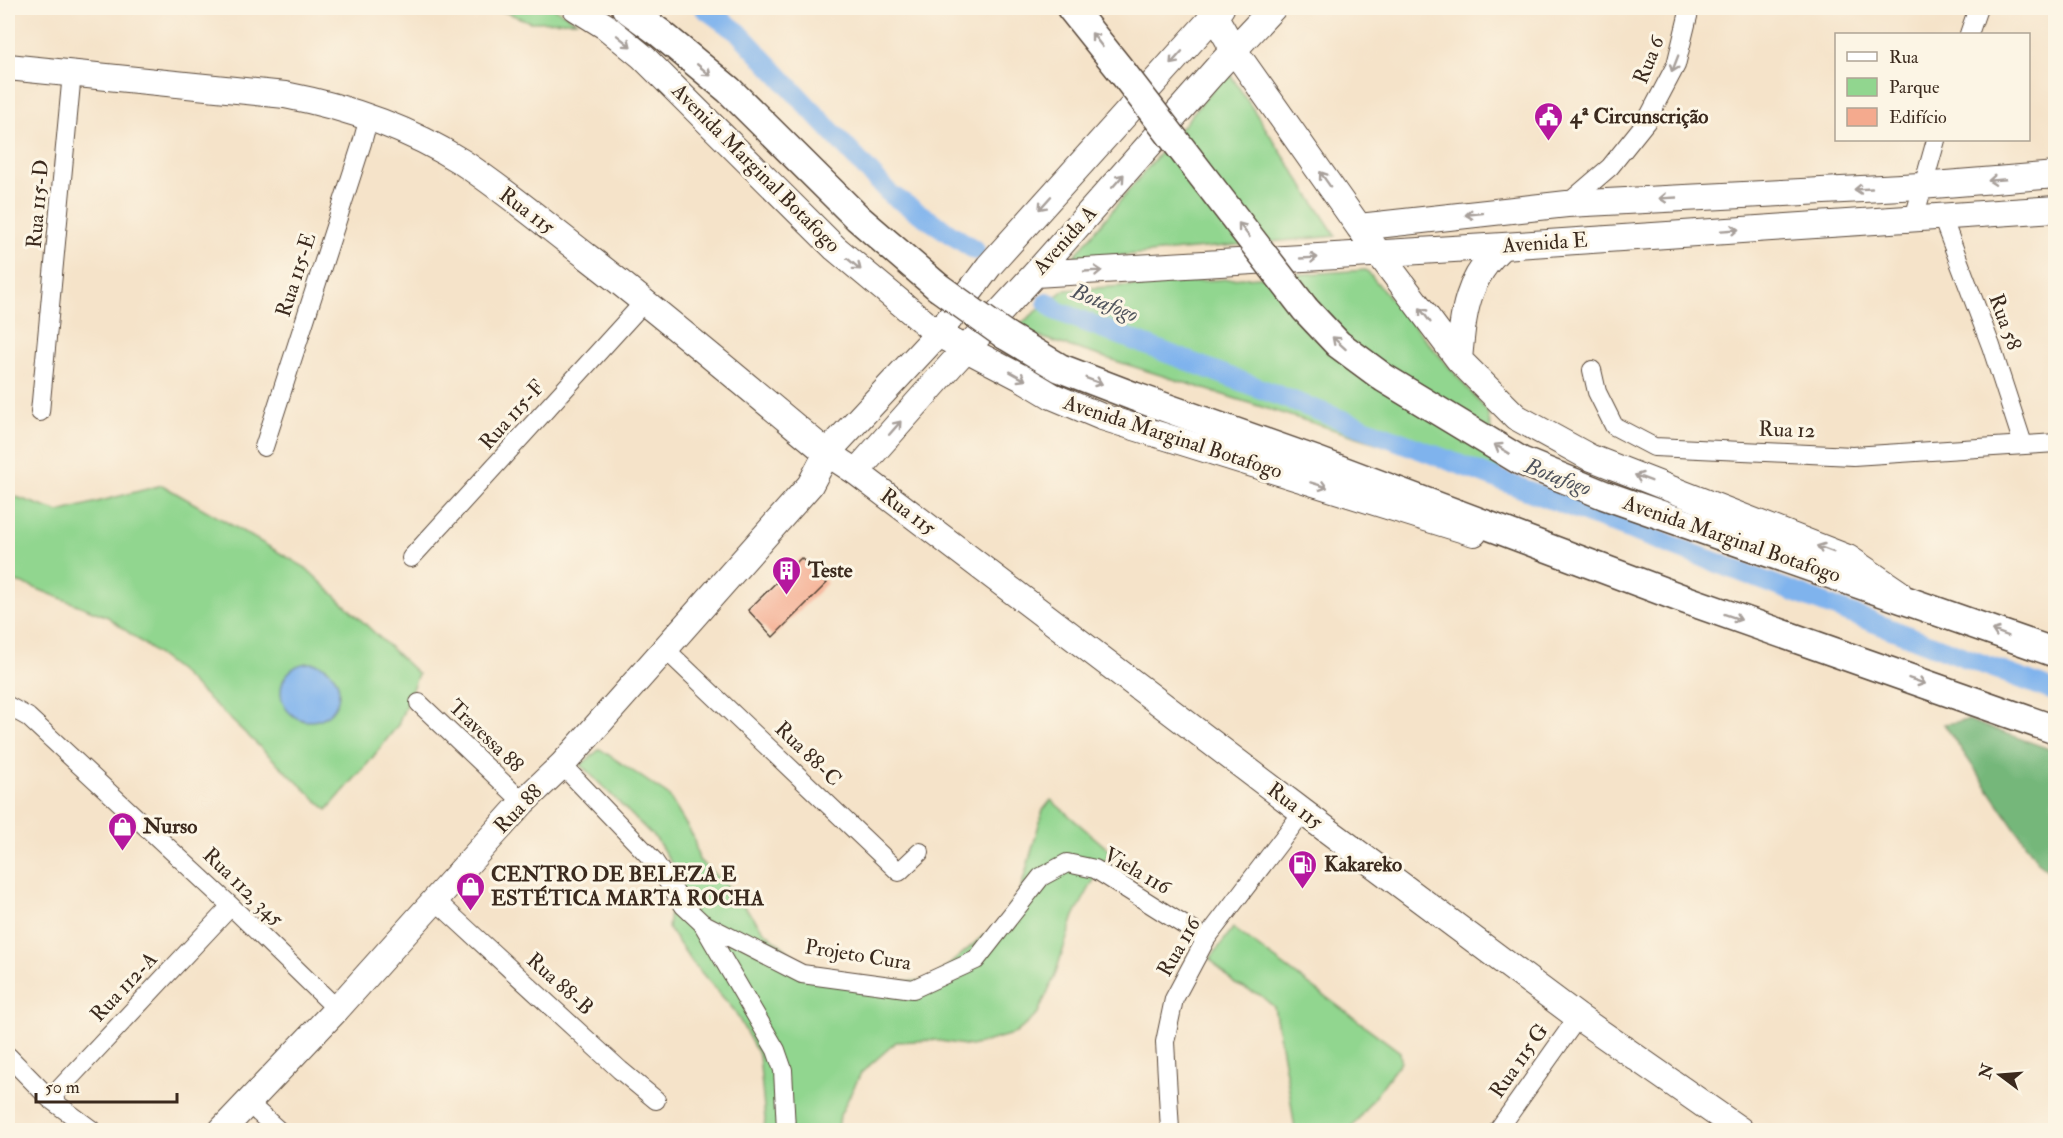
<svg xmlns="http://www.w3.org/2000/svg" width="2063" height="1138" viewBox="0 0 2063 1138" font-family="'IM FELL Double Pica',serif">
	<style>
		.green { fill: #91d68f; stroke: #668056; stroke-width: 1.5 }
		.forest { fill: #74b77a; stroke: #58704c; stroke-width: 1.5 }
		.water { fill: #7fb3ed; stroke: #5d6e86; stroke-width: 1.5 }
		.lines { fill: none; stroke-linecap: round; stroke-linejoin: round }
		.canal { stroke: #7fb3ed; stroke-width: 20 }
		.building { fill: #f4aa8e }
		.street-casing { stroke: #574638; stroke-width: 20 }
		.secondary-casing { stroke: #574638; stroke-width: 28 }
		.primary-casing { stroke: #574638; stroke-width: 31 }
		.street { stroke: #fff; stroke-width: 18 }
		.secondary { stroke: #fff; stroke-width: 26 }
		.primary { stroke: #fff; stroke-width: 28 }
		.primary-bridge-casing { stroke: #574638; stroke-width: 31; stroke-linecap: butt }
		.primary-bridge { stroke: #fff; stroke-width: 28 }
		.oneway { stroke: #a79f9a }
		.labels { text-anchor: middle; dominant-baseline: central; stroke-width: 6; stroke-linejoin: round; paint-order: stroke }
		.street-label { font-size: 21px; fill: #3b2a1e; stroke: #fcf5e5 }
		.poi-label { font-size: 21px; font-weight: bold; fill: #3b2a1e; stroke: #fcf5e5; text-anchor: start }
		.water-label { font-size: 22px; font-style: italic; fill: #4f535c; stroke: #fcf5e5 }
	</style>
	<rect width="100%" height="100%" fill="#fcf5e5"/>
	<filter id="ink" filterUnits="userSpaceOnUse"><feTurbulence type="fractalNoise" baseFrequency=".0167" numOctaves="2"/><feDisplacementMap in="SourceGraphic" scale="12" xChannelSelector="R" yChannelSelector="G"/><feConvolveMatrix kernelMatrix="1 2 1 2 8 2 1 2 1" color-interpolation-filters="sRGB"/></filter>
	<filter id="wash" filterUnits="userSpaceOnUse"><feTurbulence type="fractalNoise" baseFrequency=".008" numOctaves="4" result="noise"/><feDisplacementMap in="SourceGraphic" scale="24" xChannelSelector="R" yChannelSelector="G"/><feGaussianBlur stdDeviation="1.35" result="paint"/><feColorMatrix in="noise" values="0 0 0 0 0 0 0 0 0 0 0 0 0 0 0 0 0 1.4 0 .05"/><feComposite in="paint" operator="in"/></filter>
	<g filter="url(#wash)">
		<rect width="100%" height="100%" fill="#f5e3c9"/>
		<path class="green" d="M 495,8 L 554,8 L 576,21 L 530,22 Z
			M 1228,71 L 1336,236 L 1071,260 Z
			M 1366,270 L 1487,411 L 1503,483 L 1014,329 L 1064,290 Z
			M 162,485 L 306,568 L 418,674 L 398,725 L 369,762 L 327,810 L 178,670 L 108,617 L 30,586 L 8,580 L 8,494 L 59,512 Z
			M 600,749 L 668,795 L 693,836 L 699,860 L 727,885 L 764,931 L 803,963 L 852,980 L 930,981 L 997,924 L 1020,892 L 1043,810 L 1051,800 L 1110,851 L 1074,916 L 1054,978 L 1037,1015 L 1016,1033 L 971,1046 L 934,1040 L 896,1042 L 861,1073 L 840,1115 L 838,1130 L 764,1130 L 765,1119 L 759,1056 L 734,1010 L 693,963 L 668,928 L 675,869 L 657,840 L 581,765 Z
			M 1233,928 L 1400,1052 L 1401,1061 L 1350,1130 L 1295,1130 L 1290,1095 L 1274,1007 L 1260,995 L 1235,984 L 1210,959 Z"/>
		<path class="forest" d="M 1968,720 L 2055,751 L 2055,875 L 2038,862 L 1944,724 Z"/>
		<path class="water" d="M281 692a29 29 0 1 1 58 0a29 29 0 1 1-58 0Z"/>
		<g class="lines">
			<path class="canal" d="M 704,8 L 739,33 L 890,194 L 975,250
				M 1047,302 L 1057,311 L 2056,692"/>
		</g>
		<g id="blocks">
			<path class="building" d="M 801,558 L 827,583 L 773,637 L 748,610 Z"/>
		</g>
	</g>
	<g filter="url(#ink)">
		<use href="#blocks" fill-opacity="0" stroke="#574638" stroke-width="1.5"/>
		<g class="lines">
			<defs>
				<path id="street" d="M 1969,34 L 1978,8
					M 1567,204 L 1610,167 L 1646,122 L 1676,65 L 1690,8
					M 1942,217 L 1991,346 L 2023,444
					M 1914,218 L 1936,140
					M 1592,370 L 1597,392 L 1614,426 L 1654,447 L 1853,456 L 2056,443
					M 40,412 L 72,73
					M 264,447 L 362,143 L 369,117
					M 411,558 L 645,301
					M 665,649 L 899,872 L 920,852
					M 419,703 L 523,802
					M 8,706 L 28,717 L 231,906 L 337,1009
					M 562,765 L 654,861 L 684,906 L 702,923 L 776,1050 L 783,1070 L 786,1130
					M 434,899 L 620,1070 L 656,1100
					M 702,923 L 802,974 L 913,989 L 976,960 L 1041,877 L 1067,863 L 1095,869 L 1206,939
					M 8,1056 L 50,1099 L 92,1130
					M 50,1099 L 231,906
					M 248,1103 L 278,1130
					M 1170,1130 L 1165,1042 L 1174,999 L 1206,939 L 1303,812
					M 1498,1130 L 1578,1017"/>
				<path id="secondary" d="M 576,8 L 605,26 L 643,57 L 835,248 L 938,334 L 1022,378 L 1052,396 L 1102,417 L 1474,533
					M 1210,8 L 1234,50 L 1359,227 L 1459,360 L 1516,417 L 1589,457 L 1848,558 L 1898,592
					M 8,67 L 285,95 C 347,107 408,128 462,162 C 506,191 547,226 589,258 C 670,321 748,387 827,453 L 856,472 L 1303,812 L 1578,1017 L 1740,1130
					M 1359,227 L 1567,204 L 1921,186 L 2056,175
					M 1035,274 L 1503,246 L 2056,209
					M 1459,360 C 1463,314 1466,278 1503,246
					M 856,472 L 951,365 L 1035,274 L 1218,67 L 1273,8
					M 222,1130 L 337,1009 L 523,802 L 562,765 L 810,485 L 827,453 L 938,334 L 989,266 L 1221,8"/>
				<path id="primary" d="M 626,8 L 660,33 L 729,90 L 858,218 L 938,287
					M 1071,8 L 1123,73
					M 1305,309 L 1338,344 L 1384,378 L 1521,461 L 1604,495 L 2056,653
					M 1005,335 L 1060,368 L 1133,396 L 1317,461 L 1678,597 L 2056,730"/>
			</defs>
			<use href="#street" class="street-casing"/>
			<use href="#secondary" class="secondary-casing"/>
			<use href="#primary" class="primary-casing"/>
			<use href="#street" class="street"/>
			<use href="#secondary" class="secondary"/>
			<use href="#primary" class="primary"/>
			<defs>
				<path id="primary-bridge" d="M 1123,73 L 1305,309
					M 938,287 L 1005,335"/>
			</defs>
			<use href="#primary-bridge" class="primary-bridge-casing"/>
			<use href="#primary-bridge" class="primary-bridge"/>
		</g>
		<defs><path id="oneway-shaft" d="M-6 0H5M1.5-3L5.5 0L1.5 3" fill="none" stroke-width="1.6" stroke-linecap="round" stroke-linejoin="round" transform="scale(1.5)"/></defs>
		<g class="oneway">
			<use href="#oneway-shaft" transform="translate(1097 40) rotate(-128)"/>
			<use href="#oneway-shaft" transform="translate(624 41) rotate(39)"/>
			<use href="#oneway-shaft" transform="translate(1176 58) rotate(132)"/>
			<use href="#oneway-shaft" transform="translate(1675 64) rotate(111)"/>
			<use href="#oneway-shaft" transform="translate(704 70) rotate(40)"/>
			<use href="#oneway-shaft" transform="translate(1325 179) rotate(-125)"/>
			<use href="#oneway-shaft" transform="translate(1997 180) rotate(175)"/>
			<use href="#oneway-shaft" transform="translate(1118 181) rotate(-49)"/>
			<use href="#oneway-shaft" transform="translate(1863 189) rotate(177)"/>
			<use href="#oneway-shaft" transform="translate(1668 198) rotate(177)"/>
			<use href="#oneway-shaft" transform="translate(1045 203) rotate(132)"/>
			<use href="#oneway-shaft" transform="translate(1474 214) rotate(174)"/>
			<use href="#oneway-shaft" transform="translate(1244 230) rotate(-128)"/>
			<use href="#oneway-shaft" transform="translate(1730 230) rotate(-4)"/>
			<use href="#oneway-shaft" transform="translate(1309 258) rotate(-3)"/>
			<use href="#oneway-shaft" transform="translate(854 264) rotate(40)"/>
			<use href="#oneway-shaft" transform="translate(1093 271) rotate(-3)"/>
			<use href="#oneway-shaft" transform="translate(1425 315) rotate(-127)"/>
			<use href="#oneway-shaft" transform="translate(1339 343) rotate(-138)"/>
			<use href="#oneway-shaft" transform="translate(1018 376) rotate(29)"/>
			<use href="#oneway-shaft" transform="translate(1094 381) rotate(21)"/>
			<use href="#oneway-shaft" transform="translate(895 428) rotate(-49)"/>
			<use href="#oneway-shaft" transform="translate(1502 449) rotate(-149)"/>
			<use href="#oneway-shaft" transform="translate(1643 478) rotate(-159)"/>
			<use href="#oneway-shaft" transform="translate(1319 485) rotate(17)"/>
			<use href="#oneway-shaft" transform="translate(1825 549) rotate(-159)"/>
			<use href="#oneway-shaft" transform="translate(1733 617) rotate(19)"/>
			<use href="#oneway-shaft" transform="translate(2000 633) rotate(-160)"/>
			<use href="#oneway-shaft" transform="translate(1917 681) rotate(19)"/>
		</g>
	</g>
	<defs>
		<symbol id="civic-pin" viewBox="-11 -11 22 30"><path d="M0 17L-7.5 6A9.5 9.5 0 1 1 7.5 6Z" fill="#b5179e" stroke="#fcf5e5"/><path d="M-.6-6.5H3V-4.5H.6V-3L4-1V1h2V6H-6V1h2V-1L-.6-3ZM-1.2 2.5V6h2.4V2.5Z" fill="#fff"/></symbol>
		<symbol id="building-pin" viewBox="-11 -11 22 30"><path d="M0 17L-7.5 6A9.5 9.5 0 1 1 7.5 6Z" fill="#b5179e" stroke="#fcf5e5"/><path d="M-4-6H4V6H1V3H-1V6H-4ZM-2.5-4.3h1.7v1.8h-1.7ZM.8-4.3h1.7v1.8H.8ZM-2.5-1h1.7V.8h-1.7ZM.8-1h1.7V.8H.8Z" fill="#fff"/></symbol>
		<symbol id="shop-pin" viewBox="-11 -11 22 30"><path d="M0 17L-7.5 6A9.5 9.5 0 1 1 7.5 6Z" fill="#b5179e" stroke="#fcf5e5"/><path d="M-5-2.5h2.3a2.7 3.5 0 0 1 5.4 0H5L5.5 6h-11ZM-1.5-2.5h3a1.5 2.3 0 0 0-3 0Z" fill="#fff"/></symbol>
		<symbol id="fuel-pin" viewBox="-11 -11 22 30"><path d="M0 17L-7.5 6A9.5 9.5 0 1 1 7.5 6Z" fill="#b5179e" stroke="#fcf5e5"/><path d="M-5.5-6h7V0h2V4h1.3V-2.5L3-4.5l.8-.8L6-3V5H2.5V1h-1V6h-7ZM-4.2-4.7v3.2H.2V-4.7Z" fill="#fff"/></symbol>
	</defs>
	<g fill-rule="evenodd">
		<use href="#civic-pin" x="1532" y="100" width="33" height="45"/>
		<use href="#building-pin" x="770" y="554" width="33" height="45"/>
		<use href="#shop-pin" x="106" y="810" width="33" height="45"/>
		<use href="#fuel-pin" x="1286" y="848" width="33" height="45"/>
		<use href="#shop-pin" x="454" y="870" width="33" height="45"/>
	</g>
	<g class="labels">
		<g class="street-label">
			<text transform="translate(1649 60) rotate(-68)">Rua 6</text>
			<text transform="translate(756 168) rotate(45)">Avenida Marginal Botafogo</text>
			<text transform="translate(38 204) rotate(-85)">Rua 115-D</text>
			<text transform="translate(527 211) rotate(37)">Rua 115</text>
			<text transform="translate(1065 240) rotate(-48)">Avenida A</text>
			<text transform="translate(1545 243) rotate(-4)">Avenida E</text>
			<text transform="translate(296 275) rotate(-72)">Rua 115-E</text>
			<text transform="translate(2005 322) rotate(70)">Rua 58</text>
			<text transform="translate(512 415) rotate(-48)">Rua 115-F</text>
			<text transform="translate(1787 430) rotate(2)">Rua 12</text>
			<text transform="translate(1173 437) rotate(18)">Avenida Marginal Botafogo</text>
			<text transform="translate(908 512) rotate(37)">Rua 115</text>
			<text transform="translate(1732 539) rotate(19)">Avenida Marginal Botafogo</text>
			<text transform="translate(486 736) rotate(44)">Travessa 88</text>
			<text transform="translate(808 754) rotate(44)">Rua 88-C</text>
			<text transform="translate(1295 806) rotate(37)">Rua 115</text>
			<text transform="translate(518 809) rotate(-46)">Rua 88</text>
			<text transform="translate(1137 871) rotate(30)">Viela 116</text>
			<text transform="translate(243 887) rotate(44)">Rua 112, 345</text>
			<text transform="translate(1179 947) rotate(-60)">Rua 116</text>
			<text transform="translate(858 955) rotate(9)">Projeto Cura</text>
			<text transform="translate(560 984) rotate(42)">Rua 88-B</text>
			<text transform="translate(124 987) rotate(-47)">Rua 112-A</text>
			<text transform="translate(1519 1061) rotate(-55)">Rua 115 G</text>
		</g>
		<g class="poi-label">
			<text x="1570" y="116">4ª Circunscrição</text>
			<text x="808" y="570">Teste</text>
			<text x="143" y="826">Nurso</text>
			<text x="1324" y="864">Kakareko</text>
			<text x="491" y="874">CENTRO DE BELEZA E<tspan x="491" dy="24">ESTÉTICA MARTA ROCHA</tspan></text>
		</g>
		<g class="water-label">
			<text transform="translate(1105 303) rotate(22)">Botafogo</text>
			<text transform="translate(1558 477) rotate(21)">Botafogo</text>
		</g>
	</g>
	<rect width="2063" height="1138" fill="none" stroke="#fcf5e5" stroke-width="30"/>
	<rect x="1835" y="33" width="195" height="108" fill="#fcf5e5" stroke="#afa495" stroke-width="1.5"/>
	<rect x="1847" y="52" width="30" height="9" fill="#ffffff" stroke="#afa495" stroke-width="1.5"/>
	<text x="1889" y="63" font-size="18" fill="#3b2a1e">Rua</text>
	<rect x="1847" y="78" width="30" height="18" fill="#91d68f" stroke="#afa495" stroke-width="1.5"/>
	<text x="1889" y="93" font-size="18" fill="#3b2a1e">Parque</text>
	<rect x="1847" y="108" width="30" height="18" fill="#f4aa8e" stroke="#afa495" stroke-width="1.5"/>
	<text x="1889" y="123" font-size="18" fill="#3b2a1e">Edifício</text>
	<g transform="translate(2000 1075) rotate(286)" stroke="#fcf5e5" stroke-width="4.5" paint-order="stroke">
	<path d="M0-4.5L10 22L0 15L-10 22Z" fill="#3b2a1e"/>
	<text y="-9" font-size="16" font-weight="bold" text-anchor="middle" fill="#3b2a1e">N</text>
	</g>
	<path d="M36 1093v9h141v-9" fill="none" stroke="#3b2a1e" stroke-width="3"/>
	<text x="45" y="1093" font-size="18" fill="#3b2a1e" stroke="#fcf5e5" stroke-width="4.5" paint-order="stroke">50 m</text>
</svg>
